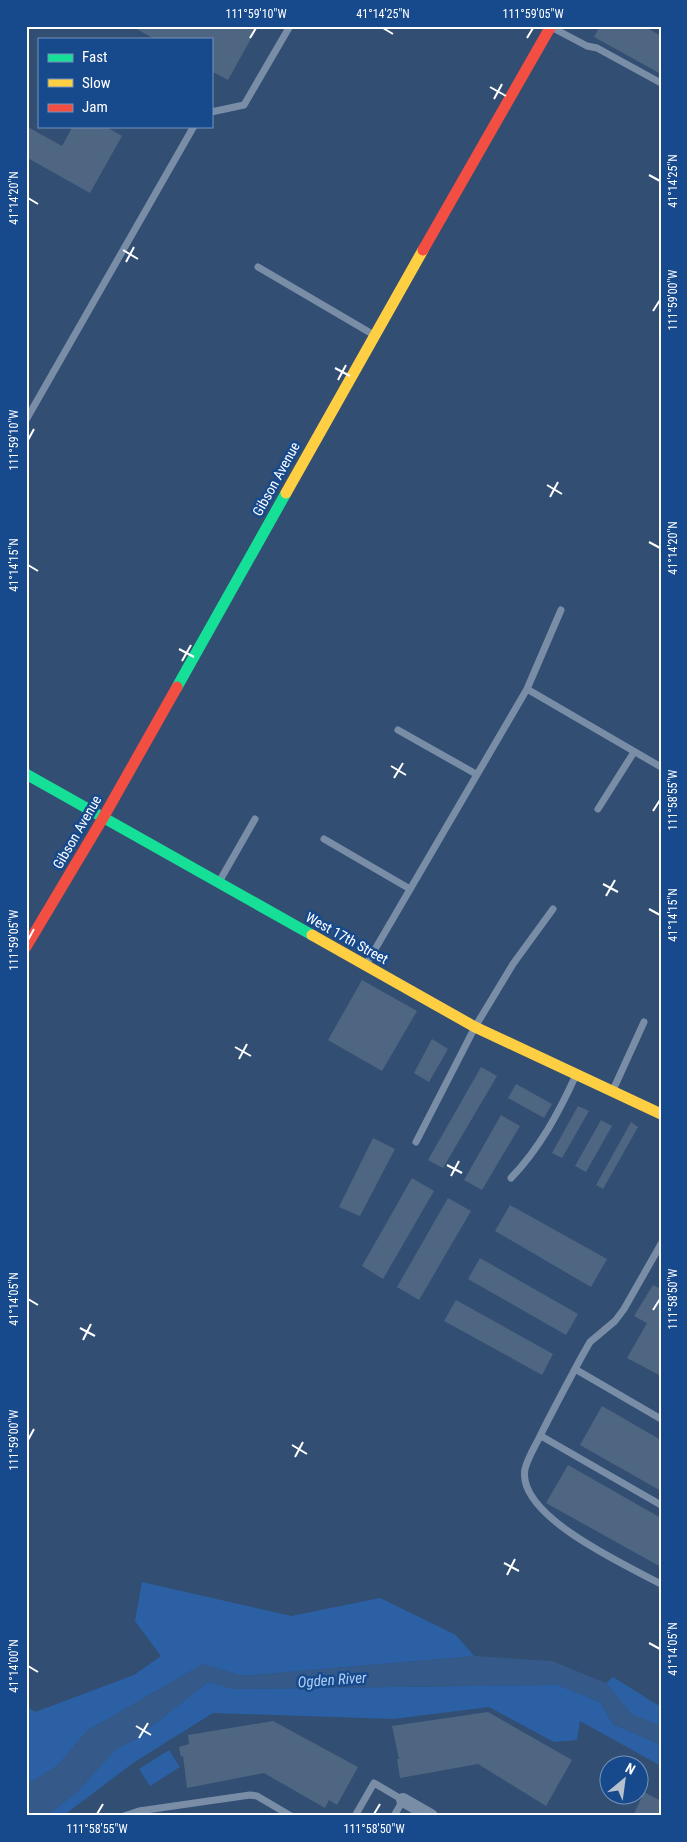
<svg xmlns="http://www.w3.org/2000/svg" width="687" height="1842" viewBox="0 0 687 1842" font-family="'Roboto Condensed',sans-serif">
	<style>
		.green { fill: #2b61a4 }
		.water { fill: #355a8a }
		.building { fill: #4f6682 }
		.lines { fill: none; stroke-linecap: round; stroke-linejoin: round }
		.lane { stroke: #798ea6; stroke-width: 7 }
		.street { stroke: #798ea6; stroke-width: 14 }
		.fast { stroke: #16e098; stroke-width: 11 }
		.slow { stroke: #ffcf43; stroke-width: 11 }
		.jam { stroke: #f24e42; stroke-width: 11 }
		.ticks { fill: none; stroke: #fff; stroke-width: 2 }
		.labels { text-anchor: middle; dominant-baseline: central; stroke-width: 5; stroke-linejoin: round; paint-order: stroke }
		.street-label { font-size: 14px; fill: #fff; stroke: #174a8d }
		.water-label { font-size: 15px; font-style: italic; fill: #aecff6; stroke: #174a8d }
		.neatline { fill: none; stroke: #fff; stroke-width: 2 }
		.ticks-label { font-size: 12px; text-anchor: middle; fill: #fff }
	</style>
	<rect width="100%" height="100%" fill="#324e72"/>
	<path class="green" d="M 142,1582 L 291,1616 L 380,1598 L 456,1635 L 474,1656 L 242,1676 L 203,1664 L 87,1731 L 57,1766 L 26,1785 L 26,1706 L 35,1712 L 134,1675 L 161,1656 L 135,1621 Z
		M 613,1677 L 661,1707 L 661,1726 L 632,1715 L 606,1683 Z
		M 208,1682 L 233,1689 L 558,1685 L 600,1702 L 613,1724 L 661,1745 L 661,1766 L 580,1721 L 577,1740 L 554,1742 L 489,1707 L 393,1719 L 213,1713 L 133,1763 L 63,1816 L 32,1816 L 51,1812 L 76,1793 L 116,1749 L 134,1740 Z
		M 169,1750 L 180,1767 L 150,1786 L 139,1769 Z"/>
	<path class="water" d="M 474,1656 L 552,1661 L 606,1683 L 632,1714 L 661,1726 L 661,1745 L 613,1724 L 600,1702 L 558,1685 L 233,1689 L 208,1682 L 134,1740 L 116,1749 L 76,1793 L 51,1812 L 26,1816 L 26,1785 L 57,1766 L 87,1731 L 203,1664 L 243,1676 Z"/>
	<path class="building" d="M 132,26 L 258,26 L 228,80 L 211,71 L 211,39 L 154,39 Z
		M 600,26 L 644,26 L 661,36 L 661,74 L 594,37 Z
		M 26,126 L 62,146 L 73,126 L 105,126 L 122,136 L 90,193 L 26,157 Z
		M 362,980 L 417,1011 L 382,1071 L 328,1040 Z
		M 432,1039 L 448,1049 L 429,1082 L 414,1073 Z
		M 481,1067 L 497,1076 L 443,1168 L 428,1160 Z
		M 516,1084 L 552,1104 L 544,1118 L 508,1098 Z
		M 578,1106 L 589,1111 L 562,1158 L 552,1153 Z
		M 501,1115 L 520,1126 L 482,1190 L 464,1180 Z
		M 601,1120 L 612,1126 L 586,1172 L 575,1166 Z
		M 631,1122 L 638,1127 L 603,1189 L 596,1185 Z
		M 373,1138 L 395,1149 L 360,1216 L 339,1207 Z
		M 412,1178 L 434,1191 L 383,1279 L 362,1266 Z
		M 448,1198 L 471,1211 L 419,1300 L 397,1287 Z
		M 510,1205 L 607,1259 L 591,1287 L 495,1231 Z
		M 480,1258 L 578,1314 L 566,1335 L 468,1279 Z
		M 653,1285 L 661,1289 L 661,1376 L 627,1358 L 647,1323 L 634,1316 Z
		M 456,1300 L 553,1354 L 542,1375 L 444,1321 Z
		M 602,1406 L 661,1440 L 661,1491 L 580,1445 Z
		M 568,1465 L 661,1518 L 661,1567 L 546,1503 Z
		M 488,1712 L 572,1760 L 546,1806 L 478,1764 L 400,1778 L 397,1759 L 399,1759 L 392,1726 Z
		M 273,1721 L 358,1767 L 337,1805 L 329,1800 L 325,1808 L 264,1773 L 187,1788 L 183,1756 L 181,1757 L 179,1747 L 189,1744 L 188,1735 Z
		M 644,1792 L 661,1801 L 661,1816 L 633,1816 Z"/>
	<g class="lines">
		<path class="lane" d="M 551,27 L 587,46 L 597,48 L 661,83
			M 211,112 L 244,105 L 290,26
			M 258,267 L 374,335
			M 26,420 L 194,126
			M 527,689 L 661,767
			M 398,730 L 476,774
			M 598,809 L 634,752
			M 324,839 L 410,889
			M 219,882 L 255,819
			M 367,963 L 527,689 L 561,610
			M 613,1090 L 644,1022
			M 416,1142 L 475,1027 L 513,964 L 553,909
			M 511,1178 C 540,1148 559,1112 576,1075
			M 661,1244 L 624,1309 L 615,1321 L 590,1342 L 582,1356 C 568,1382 554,1408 541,1434 C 536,1445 528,1457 525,1469 C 516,1516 626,1565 661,1584
			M 575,1369 L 661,1419
			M 541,1436 L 661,1505
			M 124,1816 L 139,1811 L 250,1795 L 257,1796 L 291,1816
			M 355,1816 L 374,1783 L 403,1800 L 394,1816"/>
		<path class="street" d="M 403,1800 L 431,1816"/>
		<path class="fast" d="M 177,687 L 286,493
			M 26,774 L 312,935"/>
		<path class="slow" d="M 286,493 L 423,250
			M 312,935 L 475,1027 L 661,1114"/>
		<path class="jam" d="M 423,250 L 551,26
			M 26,947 L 103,818 L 177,687"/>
	</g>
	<path class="ticks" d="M 383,28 L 393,34M 250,38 L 256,28M 527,38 L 533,28M 490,87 L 506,96M 494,99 L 502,84M 649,175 L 660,181M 28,198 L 38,204M 123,250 L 138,259M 126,262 L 134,247M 653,311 L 660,300M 335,368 L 350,376M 338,380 L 346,365M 28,440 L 34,429M 547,485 L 562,494M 550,497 L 558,482M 649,542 L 660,548M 28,565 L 38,571M 179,649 L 194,657M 182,661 L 191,645M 391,766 L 406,775M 394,778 L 403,763M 653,811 L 660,800M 603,884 L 618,892M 606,896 L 615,880M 649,909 L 660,915M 28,940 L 34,929M 235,1047 L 251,1056M 239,1059 L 247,1044M 447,1165 L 462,1173M 451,1176 L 459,1161M 28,1299 L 38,1305M 653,1310 L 660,1299M 80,1328 L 95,1336M 83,1340 L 91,1324M 28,1440 L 34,1429M 292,1445 L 307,1454M 295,1457 L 303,1442M 504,1563 L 519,1571M 507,1575 L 515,1559M 649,1643 L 660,1649M 28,1666 L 38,1672M 136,1726 L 151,1735M 139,1738 L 148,1723M 97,1814 L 103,1804M 374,1814 L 380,1804"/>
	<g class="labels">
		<g class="street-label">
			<text transform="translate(276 479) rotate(-61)">Gibson Avenue</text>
			<text transform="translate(77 832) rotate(-60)">Gibson Avenue</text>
			<text transform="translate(347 938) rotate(29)">West 17th Street</text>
		</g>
		<g class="water-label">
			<text transform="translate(332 1680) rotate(-4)">Ogden River</text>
		</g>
	</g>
	<rect width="687" height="1842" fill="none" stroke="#174a8d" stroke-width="55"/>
	<rect x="38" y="38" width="175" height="90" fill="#174a8d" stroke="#7492bb"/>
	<rect x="48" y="54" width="25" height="8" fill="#16e098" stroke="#7492bb"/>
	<text x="82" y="62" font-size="15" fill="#ffffff">Fast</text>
	<rect x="48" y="79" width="25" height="8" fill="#ffcf43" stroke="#7492bb"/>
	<text x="82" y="88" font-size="15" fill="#ffffff">Slow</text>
	<rect x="48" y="104" width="25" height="8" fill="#f24e42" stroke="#7492bb"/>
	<text x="82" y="112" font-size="15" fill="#ffffff">Jam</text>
	<g transform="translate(624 1780) rotate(29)"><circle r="24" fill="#174a8d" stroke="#7492bb"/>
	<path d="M0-4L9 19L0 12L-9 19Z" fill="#b7c1ce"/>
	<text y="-8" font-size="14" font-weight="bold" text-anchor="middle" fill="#ffffff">N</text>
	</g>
	<rect x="28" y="28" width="632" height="1786" class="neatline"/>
	<g class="ticks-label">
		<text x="256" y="18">111°59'10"W</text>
		<text x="383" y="18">41°14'25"N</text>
		<text x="533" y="18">111°59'05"W</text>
		<text transform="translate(673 181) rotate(-90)" y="4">41°14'25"N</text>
		<text transform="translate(14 198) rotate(-90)" y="4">41°14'20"N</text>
		<text transform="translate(673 300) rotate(-90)" y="4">111°59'00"W</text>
		<text transform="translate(14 440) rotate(-90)" y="4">111°59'10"W</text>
		<text transform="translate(673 548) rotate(-90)" y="4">41°14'20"N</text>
		<text transform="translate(14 565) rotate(-90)" y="4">41°14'15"N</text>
		<text transform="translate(673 800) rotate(-90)" y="4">111°58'55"W</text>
		<text transform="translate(673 915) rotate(-90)" y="4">41°14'15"N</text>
		<text transform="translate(14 940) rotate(-90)" y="4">111°59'05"W</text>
		<text transform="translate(14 1299) rotate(-90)" y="4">41°14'05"N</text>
		<text transform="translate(673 1299) rotate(-90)" y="4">111°58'50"W</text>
		<text transform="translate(14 1440) rotate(-90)" y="4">111°59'00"W</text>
		<text transform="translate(673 1649) rotate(-90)" y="4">41°14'05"N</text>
		<text transform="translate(14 1666) rotate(-90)" y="4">41°14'00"N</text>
		<text x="97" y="1833">111°58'55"W</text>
		<text x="374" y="1833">111°58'50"W</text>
	</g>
</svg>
